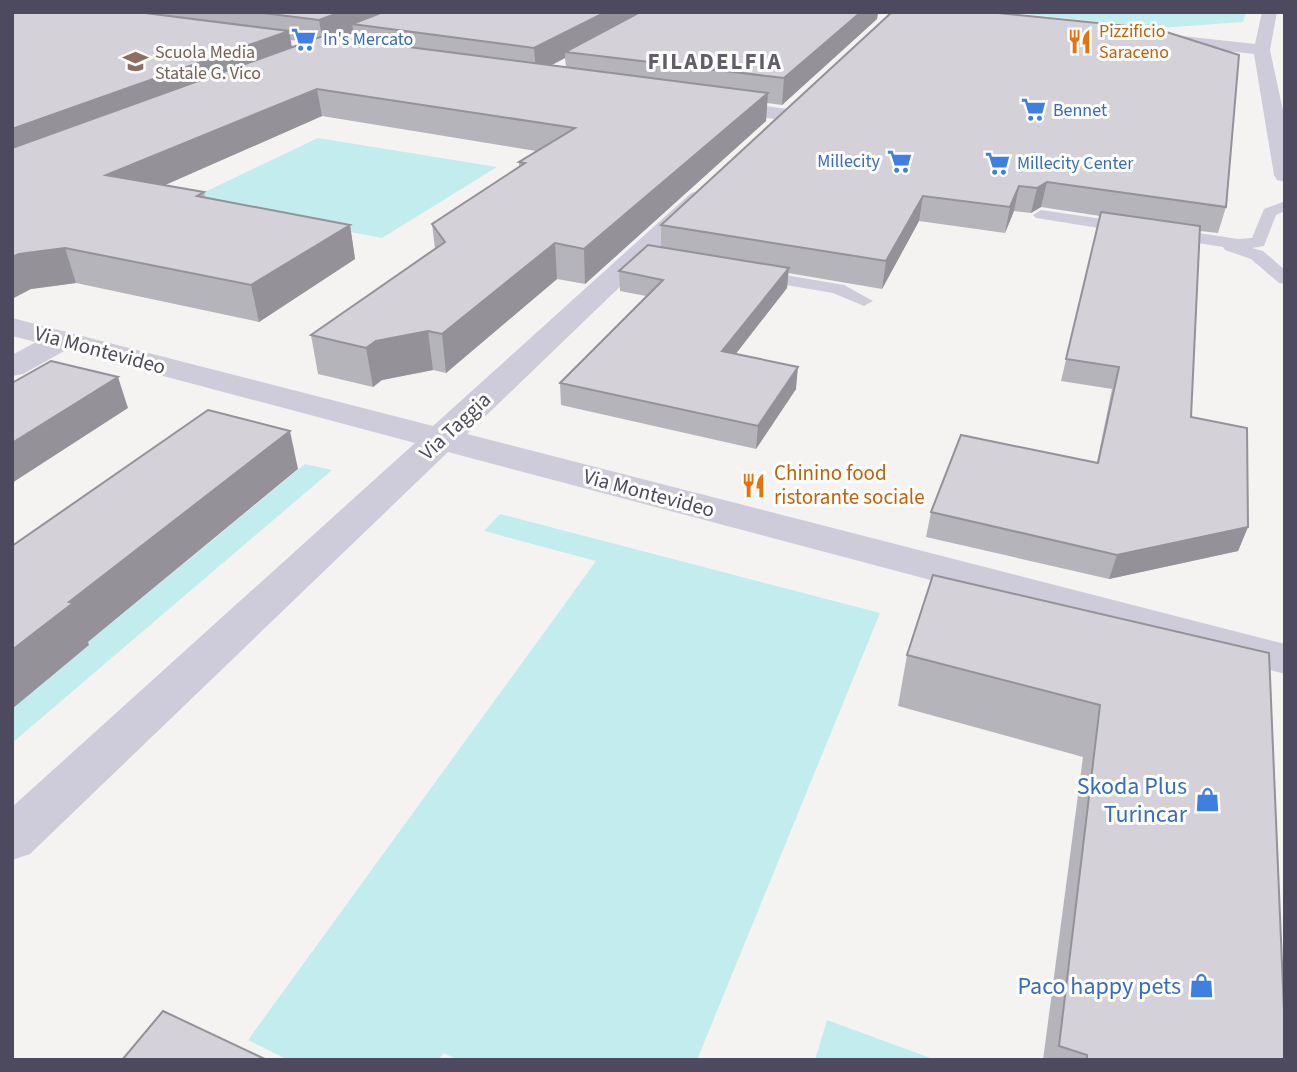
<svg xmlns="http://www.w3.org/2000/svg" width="1297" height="1072" viewBox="0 0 1297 1072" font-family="'Source Sans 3',sans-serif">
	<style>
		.green { fill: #c3ecef }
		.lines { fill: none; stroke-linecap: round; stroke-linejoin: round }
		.service { fill: #ceccdb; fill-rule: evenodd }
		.minor { fill: #ceccdb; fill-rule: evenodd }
		.wall { fill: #b6b4bb; fill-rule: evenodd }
		.shaded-wall { fill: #949298 }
		.building { fill: #d4d1d9; stroke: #949298; stroke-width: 2 }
		.labels { text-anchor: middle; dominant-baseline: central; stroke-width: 6; stroke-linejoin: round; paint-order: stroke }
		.far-food-label { font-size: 18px; fill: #c56008; stroke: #fff; text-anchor: start }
		.far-shop-label { font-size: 18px; fill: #366cbe; stroke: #fff; text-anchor: start }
		.far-education-label { font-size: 18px; fill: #785e54; stroke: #fff; text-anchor: start }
		.street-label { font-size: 21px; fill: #4d4a5f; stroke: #fff }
		.food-label { font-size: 21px; fill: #c56008; stroke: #fff; text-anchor: start }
		.far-district-label { font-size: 23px; font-weight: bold; letter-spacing: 2px; fill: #605e67; stroke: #fff }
		.near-shop-label { font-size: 24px; fill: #366cbe; stroke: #fff; text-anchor: end }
	</style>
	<rect width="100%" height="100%" fill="#f4f3f2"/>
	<path class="green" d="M 1004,12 L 1246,12 L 1243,22 L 1160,28 Z
		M 318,138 L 497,167 L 382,238 L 186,201 Z
		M 305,464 L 332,470 L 12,743 L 12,709 L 86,644 Z
		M 500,514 L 880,613 L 697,1060 L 458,1060 L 444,1053 L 438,1060 L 288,1060 L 248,1040 L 596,561 L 484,531 Z
		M 827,1020 L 936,1060 L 815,1060 Z"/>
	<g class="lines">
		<path class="service" d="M 1285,201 L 1285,211 L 1276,215 L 1264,246 L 1252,248 L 1263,251 L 1285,270 L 1285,284 L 1279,283 L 1251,259 L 1225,250 L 1223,247 L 1166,238 L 1158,233 L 1166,228 L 1238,239 L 1252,238 L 1264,209 Z
			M 1041,210 L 1130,223 L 1138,228 L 1130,233 L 1036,218 L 1033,215 Z
			M 756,270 L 844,285 L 873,301 L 864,306 L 833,293 L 750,279 L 747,275 L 750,271 Z"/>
		<path class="minor" d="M 1262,12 L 1277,12 L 1270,50 L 1285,120 L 1285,182 L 1277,180 L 1274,175 L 1254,54 L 1146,42 L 1138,37 L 1146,32 L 1255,44 Z
			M 713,99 L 788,109 L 798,115 L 788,121 L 706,109 L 703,105 L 706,101 Z
			M 699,191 L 707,193 L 711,198 L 707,203 L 467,434 L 1285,644 L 1285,674 L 448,452 L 30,854 L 12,860 L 12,807 L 415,443 L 66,350 L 23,374 L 12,376 L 12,355 L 36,342 L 12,336 L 12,318 L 433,426 L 691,193 Z"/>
	</g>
	<path class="wall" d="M 12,12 L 878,12 L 877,19 L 782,105 L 767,103 L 766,121 L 585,284 L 557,279 L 446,373 L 433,370 L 382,380 L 373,387 L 318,374 L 311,335 L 435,249 L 432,224 L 519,167 L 519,162 L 536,151 L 322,116 L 165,185 L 204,192 L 205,197 L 350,225 L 355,259 L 259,322 L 76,283 L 31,289 ZM 354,33 L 355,40 L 340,38 ZM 291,40 L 306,42 L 292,47 ZM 565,58 L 566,67 L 551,65 L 554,64 Z
		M 892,12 L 1226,207 L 1218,233 L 1200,231 L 1191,417 L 1248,527 L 1238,551 L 1109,579 L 926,537 L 931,512 L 1097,462 L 1112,389 L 1061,381 L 1100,216 L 1041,207 L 1031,213 L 1014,211 L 1005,233 L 919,221 L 882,289 L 788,273 L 787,288 L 735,354 L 796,389 L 756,449 L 561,405 L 560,383 L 646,296 L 620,291 L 619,271 L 661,247 L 661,225 Z
		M 1269,653 L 1285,1060 L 1043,1060 L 1083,757 L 898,706 L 907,655 Z"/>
	<path class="shaded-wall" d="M 341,12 L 408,12 L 352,24 L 354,33 L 323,44 L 319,20 Z
		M 606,12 L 652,12 L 565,52 L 565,58 L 536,73 L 534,48 Z
		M 861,12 L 878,12 L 877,19 L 782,105 L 784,78 Z
		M 289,31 L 293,56 L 12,163 L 12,129 Z
		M 317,89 L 322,116 L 115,207 L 106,175 Z
		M 768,93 L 766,121 L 585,284 L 584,249 Z
		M 1047,182 L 1041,207 L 1031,213 L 1037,188 Z
		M 1019,186 L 1014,211 L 1005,233 L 1010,207 Z
		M 923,196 L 919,221 L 882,289 L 886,261 Z
		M 350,225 L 355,259 L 259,322 L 251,285 Z
		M 555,243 L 557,279 L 446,373 L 442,334 Z
		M 65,248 L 76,283 L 31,289 L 12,299 L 12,257 L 19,254 Z
		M 789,268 L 787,288 L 721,373 L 722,351 Z
		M 428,331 L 433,370 L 382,380 L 373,387 L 366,348 L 376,341 Z
		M 798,367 L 796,389 L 756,449 L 758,426 Z
		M 118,377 L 128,408 L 12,483 L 12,443 Z
		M 290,431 L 298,469 L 88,642 L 89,645 L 12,709 L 12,650 L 69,602 Z
		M 1248,527 L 1238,551 L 1109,579 L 1117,555 Z"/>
	<path class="building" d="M 12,12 L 137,12 L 289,31 L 12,129 Z
		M 255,12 L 341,12 L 319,20 Z
		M 383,12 L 606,12 L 534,48 L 352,24 Z
		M 640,12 L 861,12 L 784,78 L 565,52 Z
		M 892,12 L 988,12 L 1157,29 L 1239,55 L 1226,207 L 1047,182 L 1037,188 L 1019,186 L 1010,207 L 923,196 L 886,261 L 661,225 Z
		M 323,36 L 768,93 L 584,249 L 555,243 L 442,334 L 428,331 L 376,341 L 366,348 L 311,335 L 445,242 L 432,224 L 525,163 L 519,162 L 575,128 L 317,89 L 106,175 L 204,192 L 197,196 L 350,225 L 251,285 L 65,248 L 19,254 L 12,257 L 12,148 Z
		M 1101,212 L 1200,226 L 1191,417 L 1247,428 L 1248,527 L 1117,555 L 931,512 L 961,435 L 1098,463 L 1119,367 L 1066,359 Z
		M 648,245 L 789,268 L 722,351 L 798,367 L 758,426 L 560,383 L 663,280 L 619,271 Z
		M 51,361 L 118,377 L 12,443 L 12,383 Z
		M 208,410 L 290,431 L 69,602 L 73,603 L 12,650 L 12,546 Z
		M 933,575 L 1269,653 L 1285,1035 L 1285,1060 L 1087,1060 L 1087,1055 L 1059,1046 L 1100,705 L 907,655 Z
		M 163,1011 L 267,1060 L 122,1060 Z"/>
	<defs>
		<symbol id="supermarket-bare" viewBox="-9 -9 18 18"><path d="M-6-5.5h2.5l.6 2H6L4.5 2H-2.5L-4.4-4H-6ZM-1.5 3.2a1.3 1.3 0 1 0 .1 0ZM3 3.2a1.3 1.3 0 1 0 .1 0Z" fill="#3f7fe0" stroke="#fff" stroke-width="2.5" paint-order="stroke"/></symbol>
		<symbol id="restaurant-bare" viewBox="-9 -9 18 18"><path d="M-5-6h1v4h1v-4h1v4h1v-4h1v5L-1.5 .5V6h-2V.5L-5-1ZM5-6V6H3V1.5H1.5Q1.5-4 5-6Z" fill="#e8710a" stroke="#fff" stroke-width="2.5" paint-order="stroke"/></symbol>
		<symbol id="school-bare" viewBox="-9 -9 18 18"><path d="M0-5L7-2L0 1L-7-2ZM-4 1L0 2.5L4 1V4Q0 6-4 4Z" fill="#8d6e63" stroke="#fff" stroke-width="2.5" paint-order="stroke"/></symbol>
		<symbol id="shop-bare" viewBox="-9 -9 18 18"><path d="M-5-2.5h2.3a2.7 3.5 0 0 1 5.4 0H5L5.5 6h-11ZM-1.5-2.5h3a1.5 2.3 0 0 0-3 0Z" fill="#3f7fe0" stroke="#fff" stroke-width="2.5" paint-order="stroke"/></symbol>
	</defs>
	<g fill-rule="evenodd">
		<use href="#supermarket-bare" x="286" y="22" width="35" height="35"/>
		<use href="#restaurant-bare" x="1062" y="24" width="35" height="35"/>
		<use href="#school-bare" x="118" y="44" width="35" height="35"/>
		<use href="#supermarket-bare" x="1016" y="92" width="35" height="35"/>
		<use href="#supermarket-bare" x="882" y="144" width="35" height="35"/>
		<use href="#supermarket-bare" x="980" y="146" width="35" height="35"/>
		<use href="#restaurant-bare" x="736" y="468" width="35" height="35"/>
		<use href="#shop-bare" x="1190" y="782" width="35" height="35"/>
		<use href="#shop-bare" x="1184" y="968" width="35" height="35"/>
	</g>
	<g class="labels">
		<g class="far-food-label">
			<text x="1099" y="31">Pizzificio<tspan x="1099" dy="21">Saraceno</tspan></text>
		</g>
		<g class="far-shop-label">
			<text x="323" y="39">In's Mercato</text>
			<text x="1053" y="110">Bennet</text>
			<text x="880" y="161" text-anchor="end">Millecity</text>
			<text x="1017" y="163">Millecity Center</text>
		</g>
		<g class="far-education-label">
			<text x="155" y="52">Scuola Media<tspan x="155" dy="21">Statale G. Vico</tspan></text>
		</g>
		<g class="street-label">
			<text transform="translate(100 350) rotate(15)">Via Montevideo</text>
			<text transform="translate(455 426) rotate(-43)">Via Taggia</text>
			<text transform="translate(649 493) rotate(15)">Via Montevideo</text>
		</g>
		<g class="food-label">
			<text x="774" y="473">Chinino food<tspan x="774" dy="24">ristorante sociale</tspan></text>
		</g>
		<g class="far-district-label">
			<text x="715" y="61">FILADELFIA</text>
		</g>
		<g class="near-shop-label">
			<text x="1187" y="786">Skoda Plus<tspan x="1187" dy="28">Turincar</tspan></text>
			<text x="1181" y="986">Paco happy pets</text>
		</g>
	</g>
	<rect width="1297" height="1072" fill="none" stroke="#4d4a5f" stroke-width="28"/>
</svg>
